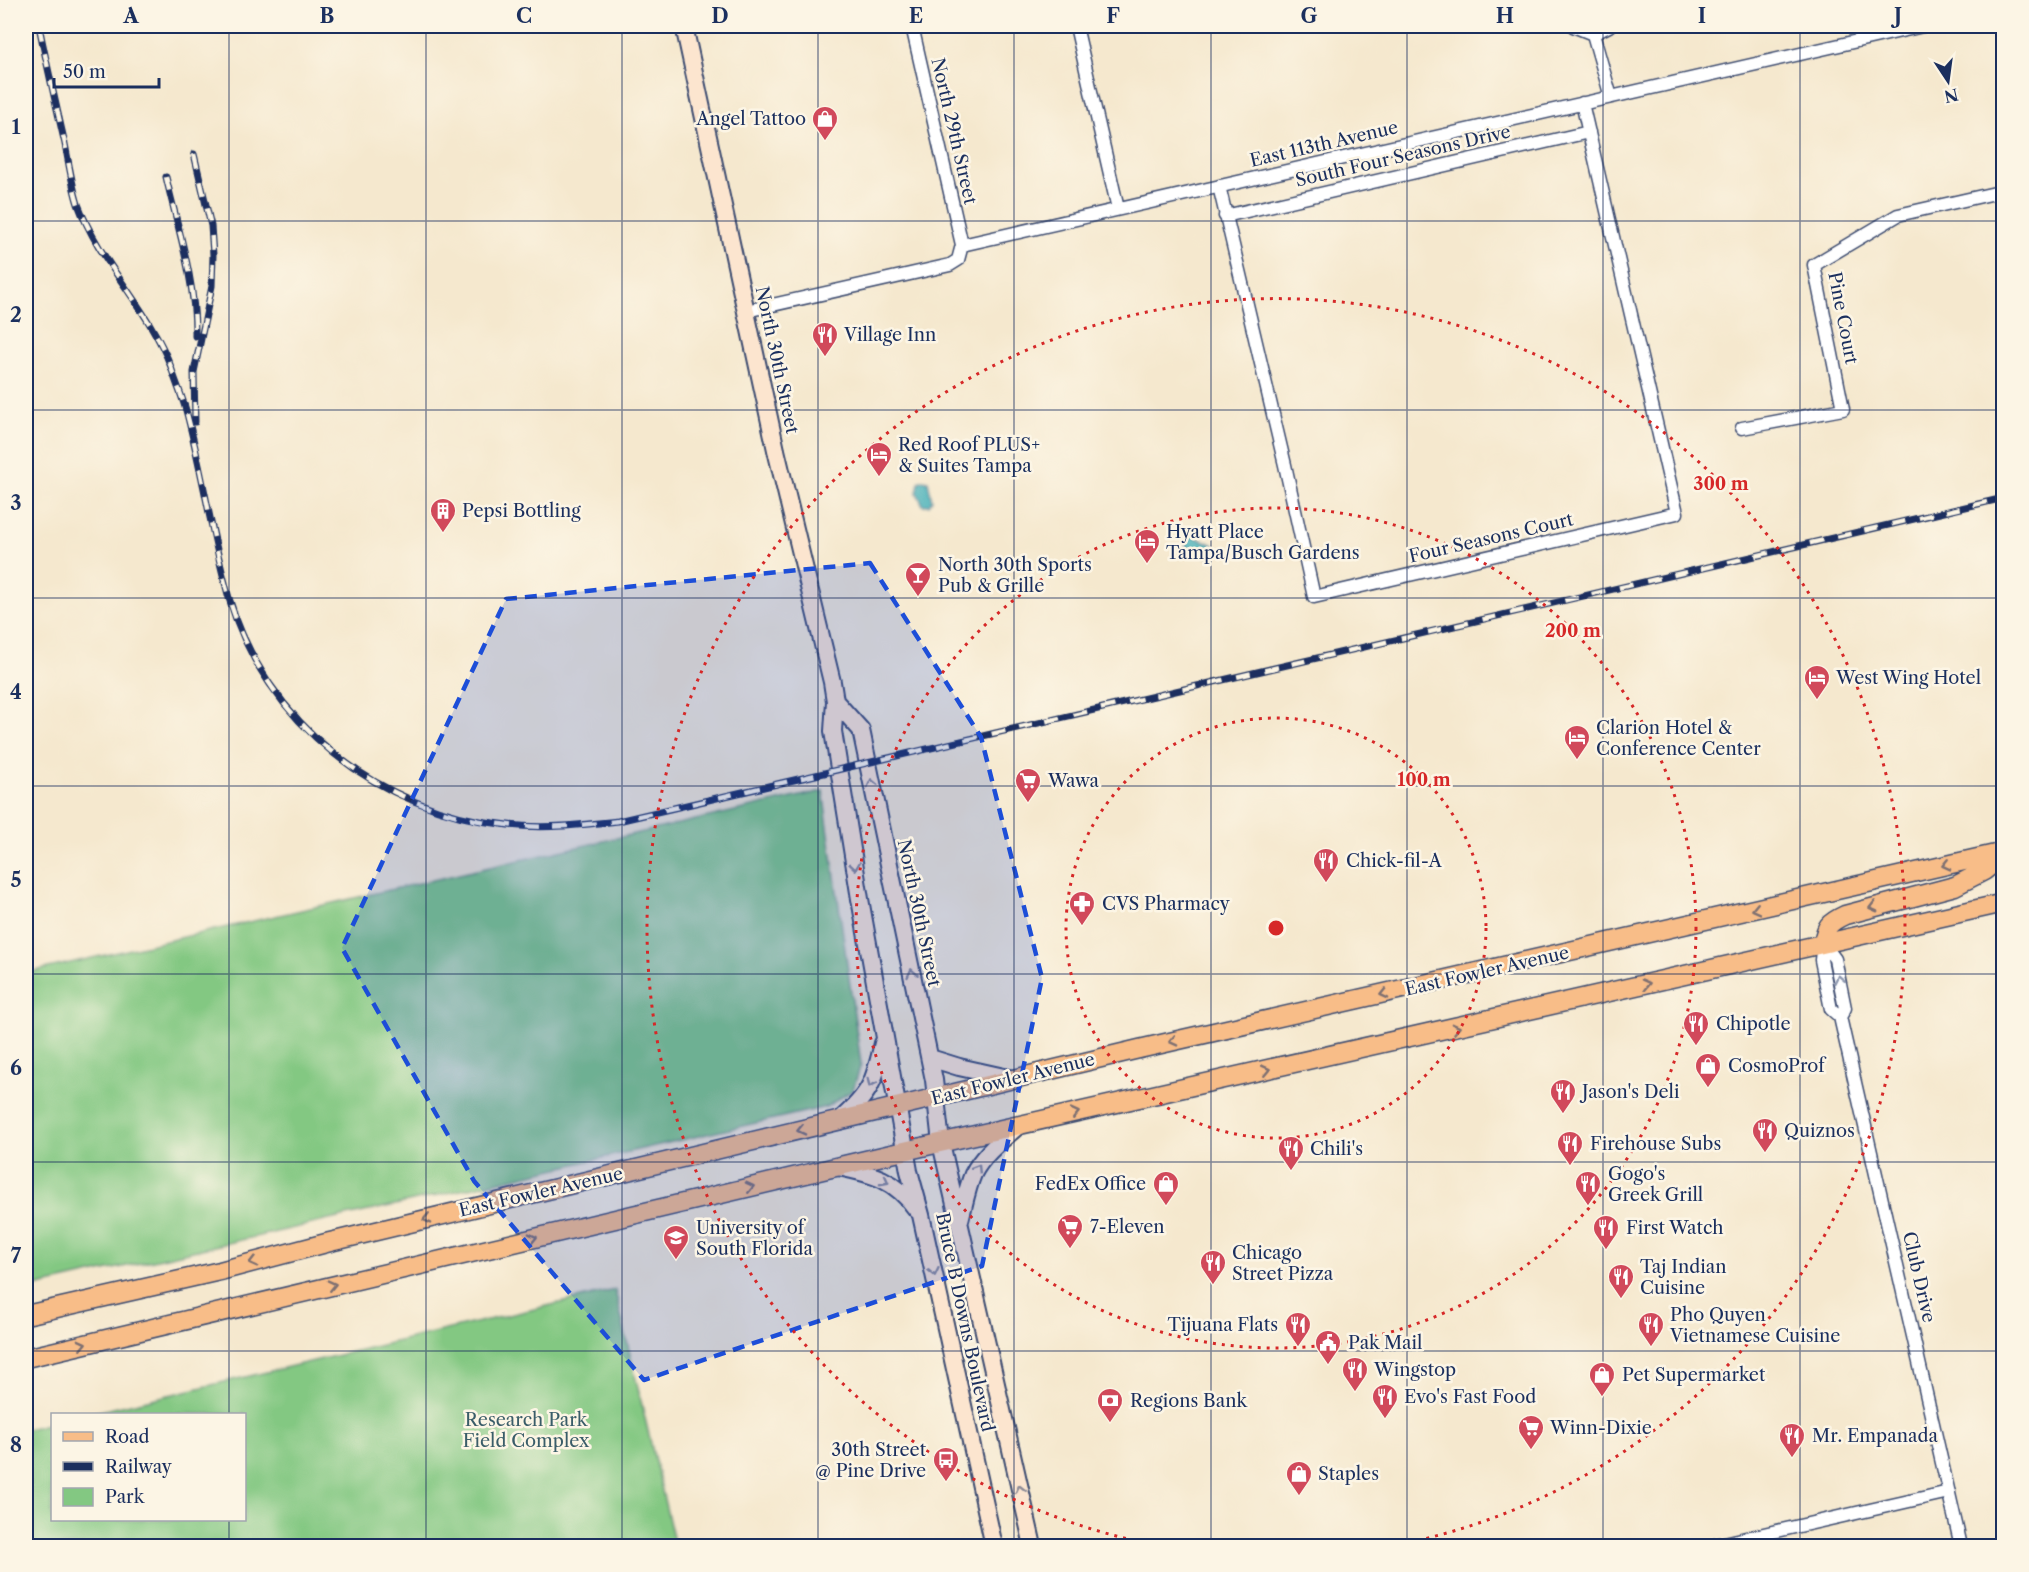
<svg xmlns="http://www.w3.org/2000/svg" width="2029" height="1572" viewBox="0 0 2029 1572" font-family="'Libre Caslon Text',serif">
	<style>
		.green { fill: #83c882; stroke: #4f7c70; stroke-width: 1.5 }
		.water { fill: #3aabb6; stroke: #2a6d8a; stroke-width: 1.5 }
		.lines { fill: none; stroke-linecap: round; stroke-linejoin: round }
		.street-casing { stroke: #3c4b6f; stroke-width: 15 }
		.secondary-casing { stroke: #3c4b6f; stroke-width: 20 }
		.primary-casing { stroke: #3c4b6f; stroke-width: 21 }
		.street { stroke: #fff; stroke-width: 12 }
		.secondary { stroke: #fce5cf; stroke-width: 16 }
		.primary { stroke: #f8bd88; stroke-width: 18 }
		.rail-casing { stroke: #1b2f5e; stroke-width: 7 }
		.rail { stroke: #fcf5e5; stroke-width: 4.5; stroke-dasharray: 14; stroke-linecap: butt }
		.oneway { stroke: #8c8a96 }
		.oneway2 { stroke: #7e6f71 }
		.oneway3 { stroke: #8d97ae }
		.marked { fill: #1d4ed8; fill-opacity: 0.2; stroke: #1d4ed8; stroke-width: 4.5; stroke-dasharray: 12 8; stroke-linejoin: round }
		.grid { fill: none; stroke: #1b2f5e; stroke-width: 1.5; stroke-opacity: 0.55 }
		.ring { fill: none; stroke: #d62828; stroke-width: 3; stroke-dasharray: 3 6 }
		.labels { text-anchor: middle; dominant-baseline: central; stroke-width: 5; stroke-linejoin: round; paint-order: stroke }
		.poi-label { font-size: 18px; fill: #1b2f5e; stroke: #fcf5e5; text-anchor: start }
		.street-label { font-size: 18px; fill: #1b2f5e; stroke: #fcf5e5 }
		.park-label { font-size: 18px; fill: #3a5d69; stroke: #fcf5e5 }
		.centre { fill: #d62828; stroke: #fcf5e5; stroke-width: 3 }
		.ring-label { font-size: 18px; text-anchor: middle; font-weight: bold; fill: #d62828; stroke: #fcf5e5; stroke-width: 5; stroke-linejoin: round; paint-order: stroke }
		.neatline { fill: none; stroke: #1b2f5e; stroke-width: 2 }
		.grid-label { font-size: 20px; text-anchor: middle; font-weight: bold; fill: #1b2f5e }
	</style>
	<rect width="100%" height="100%" fill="#fcf5e5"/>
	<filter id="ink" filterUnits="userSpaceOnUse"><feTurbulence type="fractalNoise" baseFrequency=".0167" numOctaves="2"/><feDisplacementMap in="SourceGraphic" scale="12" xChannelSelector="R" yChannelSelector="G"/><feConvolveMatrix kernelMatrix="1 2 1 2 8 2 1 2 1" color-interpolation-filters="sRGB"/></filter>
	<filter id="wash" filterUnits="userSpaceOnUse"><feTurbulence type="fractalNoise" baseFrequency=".008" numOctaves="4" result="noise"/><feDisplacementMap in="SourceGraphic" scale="24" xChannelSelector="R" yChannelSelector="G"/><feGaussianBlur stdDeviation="1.35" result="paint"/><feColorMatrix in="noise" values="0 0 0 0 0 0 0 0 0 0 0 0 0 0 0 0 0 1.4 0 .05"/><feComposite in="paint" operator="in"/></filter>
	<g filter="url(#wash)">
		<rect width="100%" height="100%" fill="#f5e8ce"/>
		<path class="green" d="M 823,791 L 861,1064 L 853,1090 L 826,1107 L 26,1289 L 26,973 Z
			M 615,1290 L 675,1546 L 26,1546 L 26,1429 L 52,1423 L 52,1520 L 244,1520 L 244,1414 L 88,1414 Z"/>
		<path class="water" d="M 923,480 L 928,481 L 932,500 L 929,505 L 923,505 L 917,493 L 919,482 Z
			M 1190,535 L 1214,545 L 1208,557 L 1185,546 Z"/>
	</g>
	<g filter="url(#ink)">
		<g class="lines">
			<defs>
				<path id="street" d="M 1076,26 L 1118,209
					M 1573,26 L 1593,34 L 1611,97
					M 1593,34 L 1609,26
					M 1219,186 L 1285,465 L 1314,597 L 1677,513 L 1582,103
					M 1225,216 L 1589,132
					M 962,245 L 1923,26
					M 746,311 L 950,265 L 958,260 L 962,245 L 912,26
					M 1742,428 L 1843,409 L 1814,265 L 1898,215 L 2004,191
					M 1823,943 L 1821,960 L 1831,1009 L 1840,1017 L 1961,1546
					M 1823,943 L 1835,959 L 1845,1008 L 1840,1017
					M 1711,1546 L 1949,1492"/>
				<path id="secondary" d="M 684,26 L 776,450 L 832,682 L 835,701 L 833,731 L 860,899 L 909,1171 L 921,1215 L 994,1546
					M 835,701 L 861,730 L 934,1080 L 941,1143 L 1033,1546
					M 930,1058 L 959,1067 L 1013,1079
					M 840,1120 C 871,1093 874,1082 883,1043
					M 838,1167 C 873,1174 895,1179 917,1210
					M 960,1220 C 964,1205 967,1188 973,1174 C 983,1154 1002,1140 1018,1126"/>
				<path id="primary" d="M 1823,943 C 1826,926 1828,923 1845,915 L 1955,886 L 1984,871 L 2004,855
					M 26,1315 L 220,1271 L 330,1242 L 1139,1049 L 2004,852
					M 26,1358 L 891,1154 L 2004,903"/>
			</defs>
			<use href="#street" class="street-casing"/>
			<use href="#secondary" class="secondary-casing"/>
			<use href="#primary" class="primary-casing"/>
			<use href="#street" class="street"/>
			<use href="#secondary" class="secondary"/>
			<use href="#primary" class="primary"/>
			<defs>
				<path id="rail" d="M 39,26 C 47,65 56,105 65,144 C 69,164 72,185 78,204 C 100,264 149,308 171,367 C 176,383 183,398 187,414 C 203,475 212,538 229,598 C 266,723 379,812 508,825 C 545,829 582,825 618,821 L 2004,498
					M 194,154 L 211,226 L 213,255 L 212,286 L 194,372 L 195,422
					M 166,177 C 178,229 196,283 195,336"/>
			</defs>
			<use href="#rail" class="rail-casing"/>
			<use href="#rail" class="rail"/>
		</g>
		<defs><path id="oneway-chevron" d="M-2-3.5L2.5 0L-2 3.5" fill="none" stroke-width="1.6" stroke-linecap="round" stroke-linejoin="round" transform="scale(1.5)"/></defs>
		<g class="oneway">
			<use href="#oneway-chevron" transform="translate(872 783) rotate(-102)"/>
			<use href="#oneway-chevron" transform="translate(855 866) rotate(81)"/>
			<use href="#oneway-chevron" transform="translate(912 973) rotate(-102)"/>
			<use href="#oneway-chevron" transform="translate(871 1083) rotate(116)"/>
			<use href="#oneway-chevron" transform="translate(977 1168) rotate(-58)"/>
			<use href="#oneway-chevron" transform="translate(885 1181) rotate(28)"/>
			<use href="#oneway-chevron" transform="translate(934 1272) rotate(78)"/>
			<use href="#oneway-chevron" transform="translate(1020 1489) rotate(-103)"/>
		</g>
		<g class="oneway2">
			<use href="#oneway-chevron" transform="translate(1946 865) rotate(167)"/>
			<use href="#oneway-chevron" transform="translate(1873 907) rotate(166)"/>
			<use href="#oneway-chevron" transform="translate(1756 909) rotate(167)"/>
			<use href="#oneway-chevron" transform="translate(1646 984) rotate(-13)"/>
			<use href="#oneway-chevron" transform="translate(1384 994) rotate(167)"/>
			<use href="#oneway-chevron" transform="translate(1456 1028) rotate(-13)"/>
			<use href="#oneway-chevron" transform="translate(1173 1041) rotate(167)"/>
			<use href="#oneway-chevron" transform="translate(1266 1070) rotate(-13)"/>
			<use href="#oneway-chevron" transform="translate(1075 1113) rotate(-13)"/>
			<use href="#oneway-chevron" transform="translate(801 1130) rotate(167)"/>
			<use href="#oneway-chevron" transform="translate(750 1187) rotate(-13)"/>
			<use href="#oneway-chevron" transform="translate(427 1219) rotate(167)"/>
			<use href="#oneway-chevron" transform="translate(533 1238) rotate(-13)"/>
			<use href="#oneway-chevron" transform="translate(253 1262) rotate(166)"/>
			<use href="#oneway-chevron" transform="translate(332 1285) rotate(-13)"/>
			<use href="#oneway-chevron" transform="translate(82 1344) rotate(-13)"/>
		</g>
		<use class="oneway3" href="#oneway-chevron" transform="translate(1839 979) rotate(-101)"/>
	</g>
	<path class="marked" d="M 870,563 L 981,737 L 1042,978 L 982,1266 L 644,1380 L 474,1181 L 342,948 L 506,599 Z"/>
	<path class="grid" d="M 229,26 L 229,1414M 426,26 L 426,1546M 622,26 L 622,1546M 818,26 L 818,1546M 1014,26 L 1014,1546M 1211,26 L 1211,1546M 1407,26 L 1407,1546M 1603,26 L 1603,1546M 1800,26 L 1800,1546M 26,221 L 2004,221M 26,410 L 2004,410M 26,598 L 2004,598M 26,786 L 2004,786M 26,974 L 2004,974M 26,1162 L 2004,1162M 26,1351 L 2004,1351M 229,1520 L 229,1546"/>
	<g class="ring">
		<circle cx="1276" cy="928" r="210"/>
		<circle cx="1276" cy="928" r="420"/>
		<path d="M1161 1546A629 629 0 1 1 1391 1546"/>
	</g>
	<defs>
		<symbol id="shop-pin" viewBox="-11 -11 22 30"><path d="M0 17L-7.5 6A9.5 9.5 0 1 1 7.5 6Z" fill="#d1495b" stroke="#fcf5e5"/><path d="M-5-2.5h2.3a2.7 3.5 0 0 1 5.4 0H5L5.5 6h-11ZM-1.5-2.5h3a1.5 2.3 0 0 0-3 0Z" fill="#fff"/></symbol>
		<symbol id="restaurant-pin" viewBox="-11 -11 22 30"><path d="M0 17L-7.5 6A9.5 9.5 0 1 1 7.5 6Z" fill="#d1495b" stroke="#fcf5e5"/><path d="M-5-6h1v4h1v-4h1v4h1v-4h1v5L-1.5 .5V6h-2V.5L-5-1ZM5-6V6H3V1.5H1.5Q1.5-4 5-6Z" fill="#fff"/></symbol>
		<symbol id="hotel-pin" viewBox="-11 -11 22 30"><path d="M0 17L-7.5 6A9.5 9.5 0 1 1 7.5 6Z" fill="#d1495b" stroke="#fcf5e5"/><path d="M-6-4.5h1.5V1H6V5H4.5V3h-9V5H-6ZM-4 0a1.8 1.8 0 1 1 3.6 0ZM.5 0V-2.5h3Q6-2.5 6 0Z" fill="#fff"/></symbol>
		<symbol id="building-pin" viewBox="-11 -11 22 30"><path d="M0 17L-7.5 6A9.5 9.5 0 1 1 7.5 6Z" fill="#d1495b" stroke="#fcf5e5"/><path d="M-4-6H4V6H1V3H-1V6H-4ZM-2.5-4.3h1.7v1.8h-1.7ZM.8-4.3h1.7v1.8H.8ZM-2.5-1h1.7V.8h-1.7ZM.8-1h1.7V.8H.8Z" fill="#fff"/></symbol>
		<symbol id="bar-pin" viewBox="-11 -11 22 30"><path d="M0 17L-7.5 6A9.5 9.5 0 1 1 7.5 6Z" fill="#d1495b" stroke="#fcf5e5"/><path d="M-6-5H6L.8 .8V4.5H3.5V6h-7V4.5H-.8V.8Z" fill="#fff"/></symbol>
		<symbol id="supermarket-pin" viewBox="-11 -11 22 30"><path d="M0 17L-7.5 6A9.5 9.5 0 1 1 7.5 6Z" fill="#d1495b" stroke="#fcf5e5"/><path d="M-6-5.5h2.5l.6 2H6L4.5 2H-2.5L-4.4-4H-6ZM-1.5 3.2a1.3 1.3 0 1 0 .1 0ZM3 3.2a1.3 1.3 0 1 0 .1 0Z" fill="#fff"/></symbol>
		<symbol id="pharmacy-pin" viewBox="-11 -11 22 30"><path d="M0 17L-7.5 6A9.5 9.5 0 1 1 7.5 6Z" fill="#d1495b" stroke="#fcf5e5"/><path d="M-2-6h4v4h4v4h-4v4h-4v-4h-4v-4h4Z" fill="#fff"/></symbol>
		<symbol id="university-pin" viewBox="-11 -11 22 30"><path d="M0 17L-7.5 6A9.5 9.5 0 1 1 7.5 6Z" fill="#d1495b" stroke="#fcf5e5"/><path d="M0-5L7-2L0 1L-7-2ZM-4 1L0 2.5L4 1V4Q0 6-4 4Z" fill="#fff"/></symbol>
		<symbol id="civic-pin" viewBox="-11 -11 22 30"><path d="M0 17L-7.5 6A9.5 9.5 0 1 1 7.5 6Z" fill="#d1495b" stroke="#fcf5e5"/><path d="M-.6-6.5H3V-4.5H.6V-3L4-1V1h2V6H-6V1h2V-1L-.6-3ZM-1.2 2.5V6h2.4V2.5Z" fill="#fff"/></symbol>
		<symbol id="bank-pin" viewBox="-11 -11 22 30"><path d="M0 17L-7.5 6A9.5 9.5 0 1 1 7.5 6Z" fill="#d1495b" stroke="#fcf5e5"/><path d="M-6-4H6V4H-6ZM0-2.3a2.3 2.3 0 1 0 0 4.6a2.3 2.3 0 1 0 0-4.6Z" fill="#fff"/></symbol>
		<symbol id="bus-pin" viewBox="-11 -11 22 30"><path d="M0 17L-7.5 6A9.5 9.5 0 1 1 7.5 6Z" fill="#d1495b" stroke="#fcf5e5"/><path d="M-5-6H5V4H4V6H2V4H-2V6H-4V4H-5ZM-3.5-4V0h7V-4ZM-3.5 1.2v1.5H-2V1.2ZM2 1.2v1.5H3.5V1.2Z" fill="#fff"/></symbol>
	</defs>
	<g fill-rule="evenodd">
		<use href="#shop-pin" x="810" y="104" width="30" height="40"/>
		<use href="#restaurant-pin" x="810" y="320" width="30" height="40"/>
		<use href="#hotel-pin" x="864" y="440" width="30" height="40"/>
		<use href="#building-pin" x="428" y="496" width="30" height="40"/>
		<use href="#hotel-pin" x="1132" y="527" width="30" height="40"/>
		<use href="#bar-pin" x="903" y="560" width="30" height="40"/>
		<use href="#hotel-pin" x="1802" y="663" width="30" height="40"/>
		<use href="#hotel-pin" x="1562" y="723" width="30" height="40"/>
		<use href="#supermarket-pin" x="1013" y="766" width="30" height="40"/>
		<use href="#restaurant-pin" x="1311" y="846" width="30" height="40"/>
		<use href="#pharmacy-pin" x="1067" y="889" width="30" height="40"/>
		<use href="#restaurant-pin" x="1681" y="1009" width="30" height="40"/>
		<use href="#shop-pin" x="1693" y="1051" width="30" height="40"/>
		<use href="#restaurant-pin" x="1548" y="1077" width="30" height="40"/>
		<use href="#restaurant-pin" x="1750" y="1116" width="30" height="40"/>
		<use href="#restaurant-pin" x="1555" y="1129" width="30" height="40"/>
		<use href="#restaurant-pin" x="1276" y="1134" width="30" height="40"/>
		<use href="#shop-pin" x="1151" y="1169" width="30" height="40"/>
		<use href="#restaurant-pin" x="1573" y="1169" width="30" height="40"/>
		<use href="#supermarket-pin" x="1055" y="1212" width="30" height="40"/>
		<use href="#restaurant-pin" x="1591" y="1213" width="30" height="40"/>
		<use href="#university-pin" x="661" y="1223" width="30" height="40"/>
		<use href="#restaurant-pin" x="1198" y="1248" width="30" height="40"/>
		<use href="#restaurant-pin" x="1606" y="1262" width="30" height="40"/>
		<use href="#restaurant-pin" x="1283" y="1310" width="30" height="40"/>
		<use href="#restaurant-pin" x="1636" y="1310" width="30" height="40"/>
		<use href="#civic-pin" x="1313" y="1328" width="30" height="40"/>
		<use href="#restaurant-pin" x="1340" y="1355" width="30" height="40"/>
		<use href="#shop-pin" x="1587" y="1360" width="30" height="40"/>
		<use href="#restaurant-pin" x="1370" y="1382" width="30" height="40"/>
		<use href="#bank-pin" x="1095" y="1386" width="30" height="40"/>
		<use href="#supermarket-pin" x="1516" y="1413" width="30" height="40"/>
		<use href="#restaurant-pin" x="1777" y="1421" width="30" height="40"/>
		<use href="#bus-pin" x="931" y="1445" width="30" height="40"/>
		<use href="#shop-pin" x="1284" y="1459" width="30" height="40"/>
	</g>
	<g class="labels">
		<g class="poi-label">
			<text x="806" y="119" text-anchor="end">Angel Tattoo</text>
			<text x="844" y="335">Village Inn</text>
			<text x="898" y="445">Red Roof PLUS+<tspan x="898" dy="21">&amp; Suites Tampa</tspan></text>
			<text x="462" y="511">Pepsi Bottling</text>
			<text x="1166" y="532">Hyatt Place<tspan x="1166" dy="21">Tampa/Busch Gardens</tspan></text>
			<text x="938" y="565">North 30th Sports<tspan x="938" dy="21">Pub &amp; Grille</tspan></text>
			<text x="1836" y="678">West Wing Hotel</text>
			<text x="1596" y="728">Clarion Hotel &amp;<tspan x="1596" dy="21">Conference Center</tspan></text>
			<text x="1048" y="781">Wawa</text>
			<text x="1346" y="861">Chick-fil-A</text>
			<text x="1102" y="904">CVS Pharmacy</text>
			<text x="1716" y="1024">Chipotle</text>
			<text x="1728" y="1066">CosmoProf</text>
			<text x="1582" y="1092">Jason's Deli</text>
			<text x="1784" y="1131">Quiznos</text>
			<text x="1590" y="1144">Firehouse Subs</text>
			<text x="1310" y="1149">Chili's</text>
			<text x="1608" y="1174">Gogo's<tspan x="1608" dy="21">Greek Grill</tspan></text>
			<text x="1146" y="1184" text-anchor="end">FedEx Office</text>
			<text x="1090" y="1227">7-Eleven</text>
			<text x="696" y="1228">University of<tspan x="696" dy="21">South Florida</tspan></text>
			<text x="1626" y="1228">First Watch</text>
			<text x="1232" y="1253">Chicago<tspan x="1232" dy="21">Street Pizza</tspan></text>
			<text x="1640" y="1267">Taj Indian<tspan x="1640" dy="21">Cuisine</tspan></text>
			<text x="1670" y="1315">Pho Quyen<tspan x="1670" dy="21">Vietnamese Cuisine</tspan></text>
			<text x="1278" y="1325" text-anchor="end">Tijuana Flats</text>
			<text x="1348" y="1343">Pak Mail</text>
			<text x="1374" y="1370">Wingstop</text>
			<text x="1622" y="1375">Pet Supermarket</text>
			<text x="1404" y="1397">Evo's Fast Food</text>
			<text x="1130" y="1401">Regions Bank</text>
			<text x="1550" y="1428">Winn-Dixie</text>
			<text x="1812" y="1436">Mr. Empanada</text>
			<text x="926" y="1450" text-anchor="end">30th Street<tspan x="926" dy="21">@ Pine Drive</tspan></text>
			<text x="1318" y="1474">Staples</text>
		</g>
		<g class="street-label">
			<text transform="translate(954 131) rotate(77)">North 29th Street</text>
			<text transform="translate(1324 144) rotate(-13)">East 113th Avenue</text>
			<text transform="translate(1403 156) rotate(-13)">South Four Seasons Drive</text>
			<text transform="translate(1843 318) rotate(79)">Pine Court</text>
			<text transform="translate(777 360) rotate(78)">North 30th Street</text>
			<text transform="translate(1491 538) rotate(-13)">Four Seasons Court</text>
			<text transform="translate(919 913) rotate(78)">North 30th Street</text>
			<text transform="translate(1487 971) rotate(-13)">East Fowler Avenue</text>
			<text transform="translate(1013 1079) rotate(-14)">East Fowler Avenue</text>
			<text transform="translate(541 1192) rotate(-13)">East Fowler Avenue</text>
			<text transform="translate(1919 1277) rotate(77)">Club Drive</text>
			<text transform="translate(965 1322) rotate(78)">Bruce B Downs Boulevard</text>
		</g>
		<g class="park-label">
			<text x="526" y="1420">Research Park<tspan x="526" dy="21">Field Complex</tspan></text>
		</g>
	</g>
	<circle cx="1276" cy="928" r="9" class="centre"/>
	<g class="ring-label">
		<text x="1721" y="490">300 m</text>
		<text x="1573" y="637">200 m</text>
		<text x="1424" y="786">100 m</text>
	</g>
	<rect width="2029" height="1572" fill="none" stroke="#fcf5e5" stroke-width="66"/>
	<rect x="51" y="1413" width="195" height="108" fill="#fcf5e5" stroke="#a2a6af" stroke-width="1.5"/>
	<rect x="63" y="1432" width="30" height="9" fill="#f8bd88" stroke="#a2a6af" stroke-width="1.5"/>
	<text x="105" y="1443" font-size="18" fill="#1b2f5e">Road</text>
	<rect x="63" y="1462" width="30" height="9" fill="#1b2f5e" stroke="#a2a6af" stroke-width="1.5"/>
	<text x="105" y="1473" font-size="18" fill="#1b2f5e">Railway</text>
	<rect x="63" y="1488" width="30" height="18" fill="#83c882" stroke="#a2a6af" stroke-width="1.5"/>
	<text x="105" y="1503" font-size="18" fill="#1b2f5e">Park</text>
	<g transform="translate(1948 81) rotate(167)" stroke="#fcf5e5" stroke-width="4.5" paint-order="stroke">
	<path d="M0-4.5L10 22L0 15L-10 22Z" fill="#1b2f5e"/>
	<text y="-9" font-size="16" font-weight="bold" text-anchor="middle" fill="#1b2f5e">N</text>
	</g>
	<path d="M54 78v9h105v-9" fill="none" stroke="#1b2f5e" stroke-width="3"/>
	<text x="63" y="78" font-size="18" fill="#1b2f5e" stroke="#fcf5e5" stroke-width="4.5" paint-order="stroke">50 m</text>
	<rect x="33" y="33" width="1963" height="1506" class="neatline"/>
	<g class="grid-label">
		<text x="131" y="23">A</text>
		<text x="327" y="23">B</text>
		<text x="524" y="23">C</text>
		<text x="720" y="23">D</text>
		<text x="916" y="23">E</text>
		<text x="1113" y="23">F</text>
		<text x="1309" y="23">G</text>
		<text x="1505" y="23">H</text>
		<text x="1702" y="23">I</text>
		<text x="1898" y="23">J</text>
		<text x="16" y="134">1</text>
		<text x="16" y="322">2</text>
		<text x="16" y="510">3</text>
		<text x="16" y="699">4</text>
		<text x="16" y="887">5</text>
		<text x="16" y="1075">6</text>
		<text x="16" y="1263">7</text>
		<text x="16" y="1452">8</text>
	</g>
</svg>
